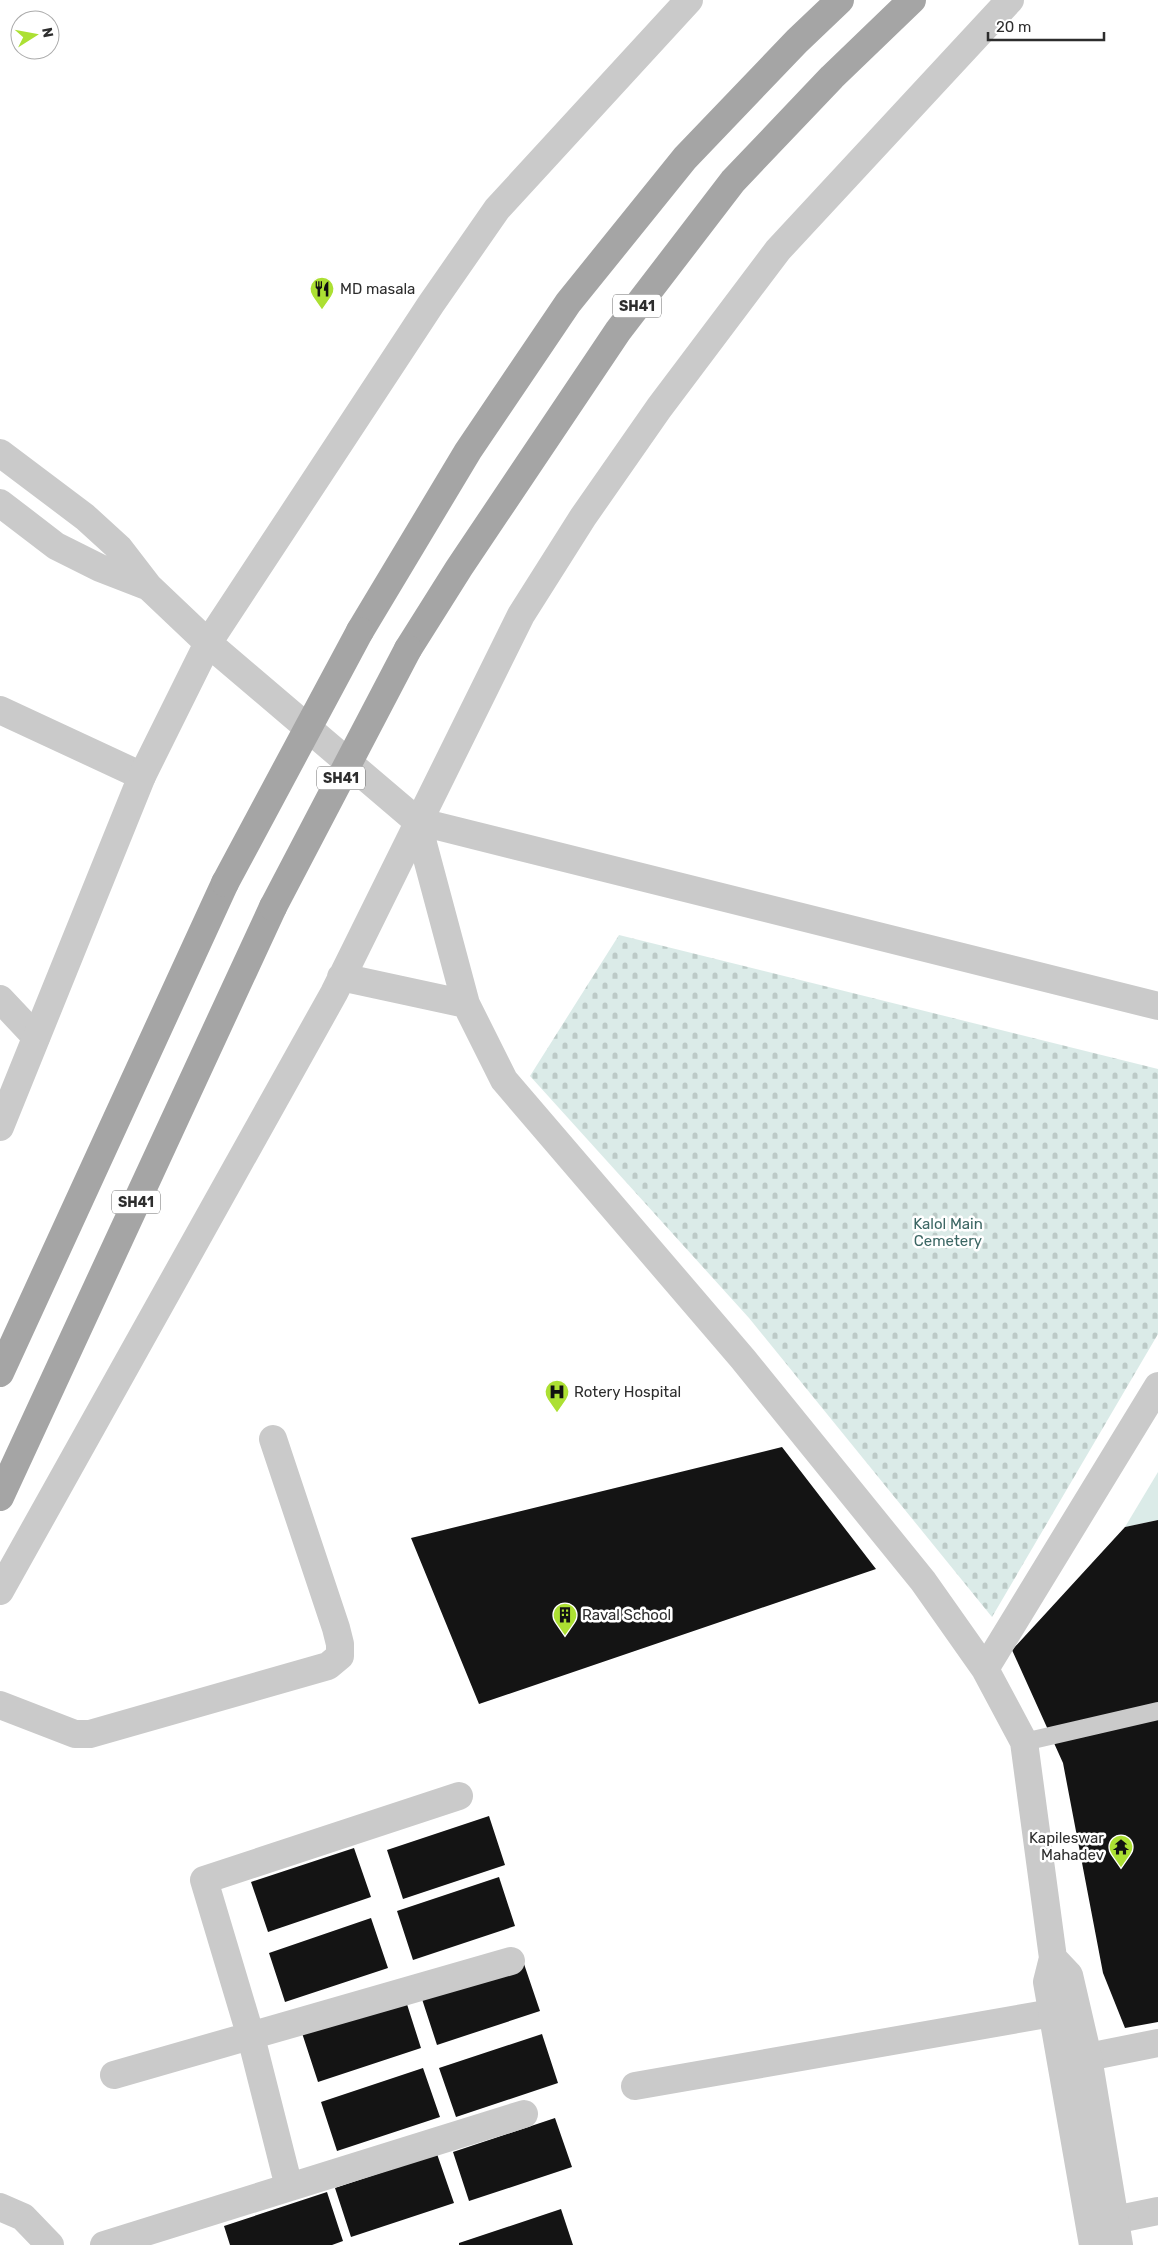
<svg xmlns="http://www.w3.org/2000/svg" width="1158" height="2245" viewBox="0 0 1158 2245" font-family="Rubik,sans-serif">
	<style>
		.green { fill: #dbebe8 }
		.cemetery { fill: url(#cemetery-stones) }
		.building { fill: #141414 }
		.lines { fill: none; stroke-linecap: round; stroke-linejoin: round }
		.service { stroke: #cacaca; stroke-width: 18 }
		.minor { stroke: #cacaca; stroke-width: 28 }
		.tertiary { stroke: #cacaca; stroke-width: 28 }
		.primary { stroke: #a5a5a5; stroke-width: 28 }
		.primary-bridge { stroke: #a5a5a5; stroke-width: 28 }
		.labels { text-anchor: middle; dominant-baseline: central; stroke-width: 5; stroke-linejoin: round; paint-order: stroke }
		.shield { fill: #fff; stroke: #6c6c6c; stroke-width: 1 }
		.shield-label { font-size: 14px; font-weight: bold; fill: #2d2d2d }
		.poi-label { font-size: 15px; fill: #2d2d2d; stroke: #fff; text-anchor: start }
		.park-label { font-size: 15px; fill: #3c6764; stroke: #fff }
	</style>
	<defs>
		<pattern id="cemetery-stones" width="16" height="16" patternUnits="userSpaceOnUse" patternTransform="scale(1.25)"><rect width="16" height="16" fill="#dbebe8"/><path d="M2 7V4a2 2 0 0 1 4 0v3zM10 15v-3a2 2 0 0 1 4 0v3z" fill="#bccac7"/></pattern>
	</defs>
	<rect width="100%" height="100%" fill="#fff"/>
	<path class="green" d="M 1158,1472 L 1158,1520 L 1125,1527 Z"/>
	<path class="cemetery" d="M 619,935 L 1158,1069 L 1158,1334 L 992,1617 L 749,1318 L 530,1076 Z"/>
	<path class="building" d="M 782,1447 L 876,1569 L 479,1704 L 411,1538 Z
		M 1158,1520 L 1158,2022 L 1125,2028 L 1103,1973 L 1063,1763 L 1012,1650 L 1125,1527 Z
		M 489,1816 L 505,1865 L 403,1899 L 387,1850 Z
		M 354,1848 L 371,1897 L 268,1932 L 251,1882 Z
		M 499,1877 L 515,1926 L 413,1960 L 397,1911 Z
		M 371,1918 L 388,1968 L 285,2002 L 269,1953 Z
		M 523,1961 L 540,2011 L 437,2045 L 421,1996 Z
		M 405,1998 L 421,2048 L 318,2082 L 302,2033 Z
		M 542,2034 L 558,2083 L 456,2117 L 439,2068 Z
		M 423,2068 L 440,2117 L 337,2151 L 321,2102 Z
		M 555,2118 L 572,2167 L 469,2201 L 453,2152 Z
		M 437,2154 L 454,2203 L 351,2237 L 335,2188 Z
		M 327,2192 L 343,2241 L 332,2245 L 230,2245 L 224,2226 Z
		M 561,2209 L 573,2245 L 459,2245 L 459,2243 Z"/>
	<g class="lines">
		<path class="service" d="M 1024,1742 L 1158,1711"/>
		<path class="minor" d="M 0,710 L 142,776
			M 0,999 L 36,1037
			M 0,1705 L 75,1734 L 90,1734 L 328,1666 L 340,1656 L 340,1644 L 336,1628 L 273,1439
			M 1088,2057 L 1158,2043
			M 114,2075 L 511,1961
			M 635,2086 L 1075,2009
			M 289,2187 L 251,2037 L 204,1880 L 459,1796
			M 0,2207 L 23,2217 L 50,2245
			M 1114,2220 L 1158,2211
			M 104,2245 L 524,2114"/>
		<path class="tertiary" d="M 0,453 L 85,517 L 119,548 L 149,587 L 208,643 L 417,821 L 1158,1006
			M 0,503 L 56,546 L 100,568 L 149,587
			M 417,821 L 466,1004 L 504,1080 L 743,1359 L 923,1581 L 985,1669 L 1024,1742 L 1053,1958 L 1047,1982 L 1093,2245
			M 341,977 L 466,1004
			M 0,1127 L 142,776 L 208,643 L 431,304 L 497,209 L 689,0
			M 0,1591 L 334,993 L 521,615 L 583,517 L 659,408 L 778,250 L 1010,0
			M 985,1669 L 1158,1386
			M 1053,1958 L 1069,1975 L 1088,2057 L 1119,2245"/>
		<path class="primary" d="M 360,631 L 468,451 L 568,303 L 685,158 L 797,41 L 840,0
			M 408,649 L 459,568 L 618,331 L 733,181 L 832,77 L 912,0
			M 0,1373 L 225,883
			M 0,1497 L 273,907"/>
		<path class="primary-bridge" d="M 225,883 L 360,631
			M 273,907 L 408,649"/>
	</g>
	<defs>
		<symbol id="restaurant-pin" viewBox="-11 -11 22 30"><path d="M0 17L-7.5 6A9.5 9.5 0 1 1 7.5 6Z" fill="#ace033" stroke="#fff"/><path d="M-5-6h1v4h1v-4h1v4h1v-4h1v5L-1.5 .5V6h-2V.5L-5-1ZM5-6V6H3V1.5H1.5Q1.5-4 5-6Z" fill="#111"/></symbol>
		<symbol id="hospital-pin" viewBox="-11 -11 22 30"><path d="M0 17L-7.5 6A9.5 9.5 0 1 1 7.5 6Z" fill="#ace033" stroke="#fff"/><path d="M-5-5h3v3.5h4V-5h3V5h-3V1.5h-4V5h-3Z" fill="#111"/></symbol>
		<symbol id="building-pin" viewBox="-11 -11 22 30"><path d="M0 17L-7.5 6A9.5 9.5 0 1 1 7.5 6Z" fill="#ace033" stroke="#fff"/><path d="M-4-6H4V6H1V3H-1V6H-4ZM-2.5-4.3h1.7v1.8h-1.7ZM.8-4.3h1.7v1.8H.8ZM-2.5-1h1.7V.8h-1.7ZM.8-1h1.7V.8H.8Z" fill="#111"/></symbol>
		<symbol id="temple-pin" viewBox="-11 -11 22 30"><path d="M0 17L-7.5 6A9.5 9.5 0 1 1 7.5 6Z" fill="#ace033" stroke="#fff"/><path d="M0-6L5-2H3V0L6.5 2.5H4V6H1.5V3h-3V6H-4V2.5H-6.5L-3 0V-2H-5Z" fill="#111"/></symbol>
	</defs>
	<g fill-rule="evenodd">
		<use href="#restaurant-pin" x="308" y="275" width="28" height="38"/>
		<use href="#hospital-pin" x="543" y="1378" width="28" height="38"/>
		<use href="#building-pin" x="551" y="1601" width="28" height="38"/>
		<use href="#temple-pin" x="1107" y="1833" width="28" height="38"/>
	</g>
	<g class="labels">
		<g class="shield">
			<rect x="613" y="294.5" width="48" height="23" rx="4"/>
			<rect x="317" y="766.5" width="48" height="23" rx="4"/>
			<rect x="112" y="1190.5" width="48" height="23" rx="4"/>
		</g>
		<g class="shield-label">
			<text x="637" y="306">SH41</text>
			<text x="341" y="778">SH41</text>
			<text x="136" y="1202">SH41</text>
		</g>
		<g class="poi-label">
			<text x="340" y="289">MD masala</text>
			<text x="574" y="1392">Rotery Hospital</text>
			<text x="582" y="1615">Raval School</text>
			<text x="1104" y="1838" text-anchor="end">Kapileswar<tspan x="1104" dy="17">Mahadev</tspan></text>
		</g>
		<g class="park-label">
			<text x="948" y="1224">Kalol Main<tspan x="948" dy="17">Cemetery</tspan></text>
		</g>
	</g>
	<g transform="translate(35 35) rotate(79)"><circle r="24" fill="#ffffff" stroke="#ababab"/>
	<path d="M0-4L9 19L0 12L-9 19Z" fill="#ace033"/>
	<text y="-8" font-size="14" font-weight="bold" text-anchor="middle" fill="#2d2d2d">N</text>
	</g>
	<path d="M988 32v8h116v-8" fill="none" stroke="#2d2d2d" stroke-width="2.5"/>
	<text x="996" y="32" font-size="15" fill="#2d2d2d" stroke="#ffffff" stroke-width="4" paint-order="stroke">20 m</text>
</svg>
